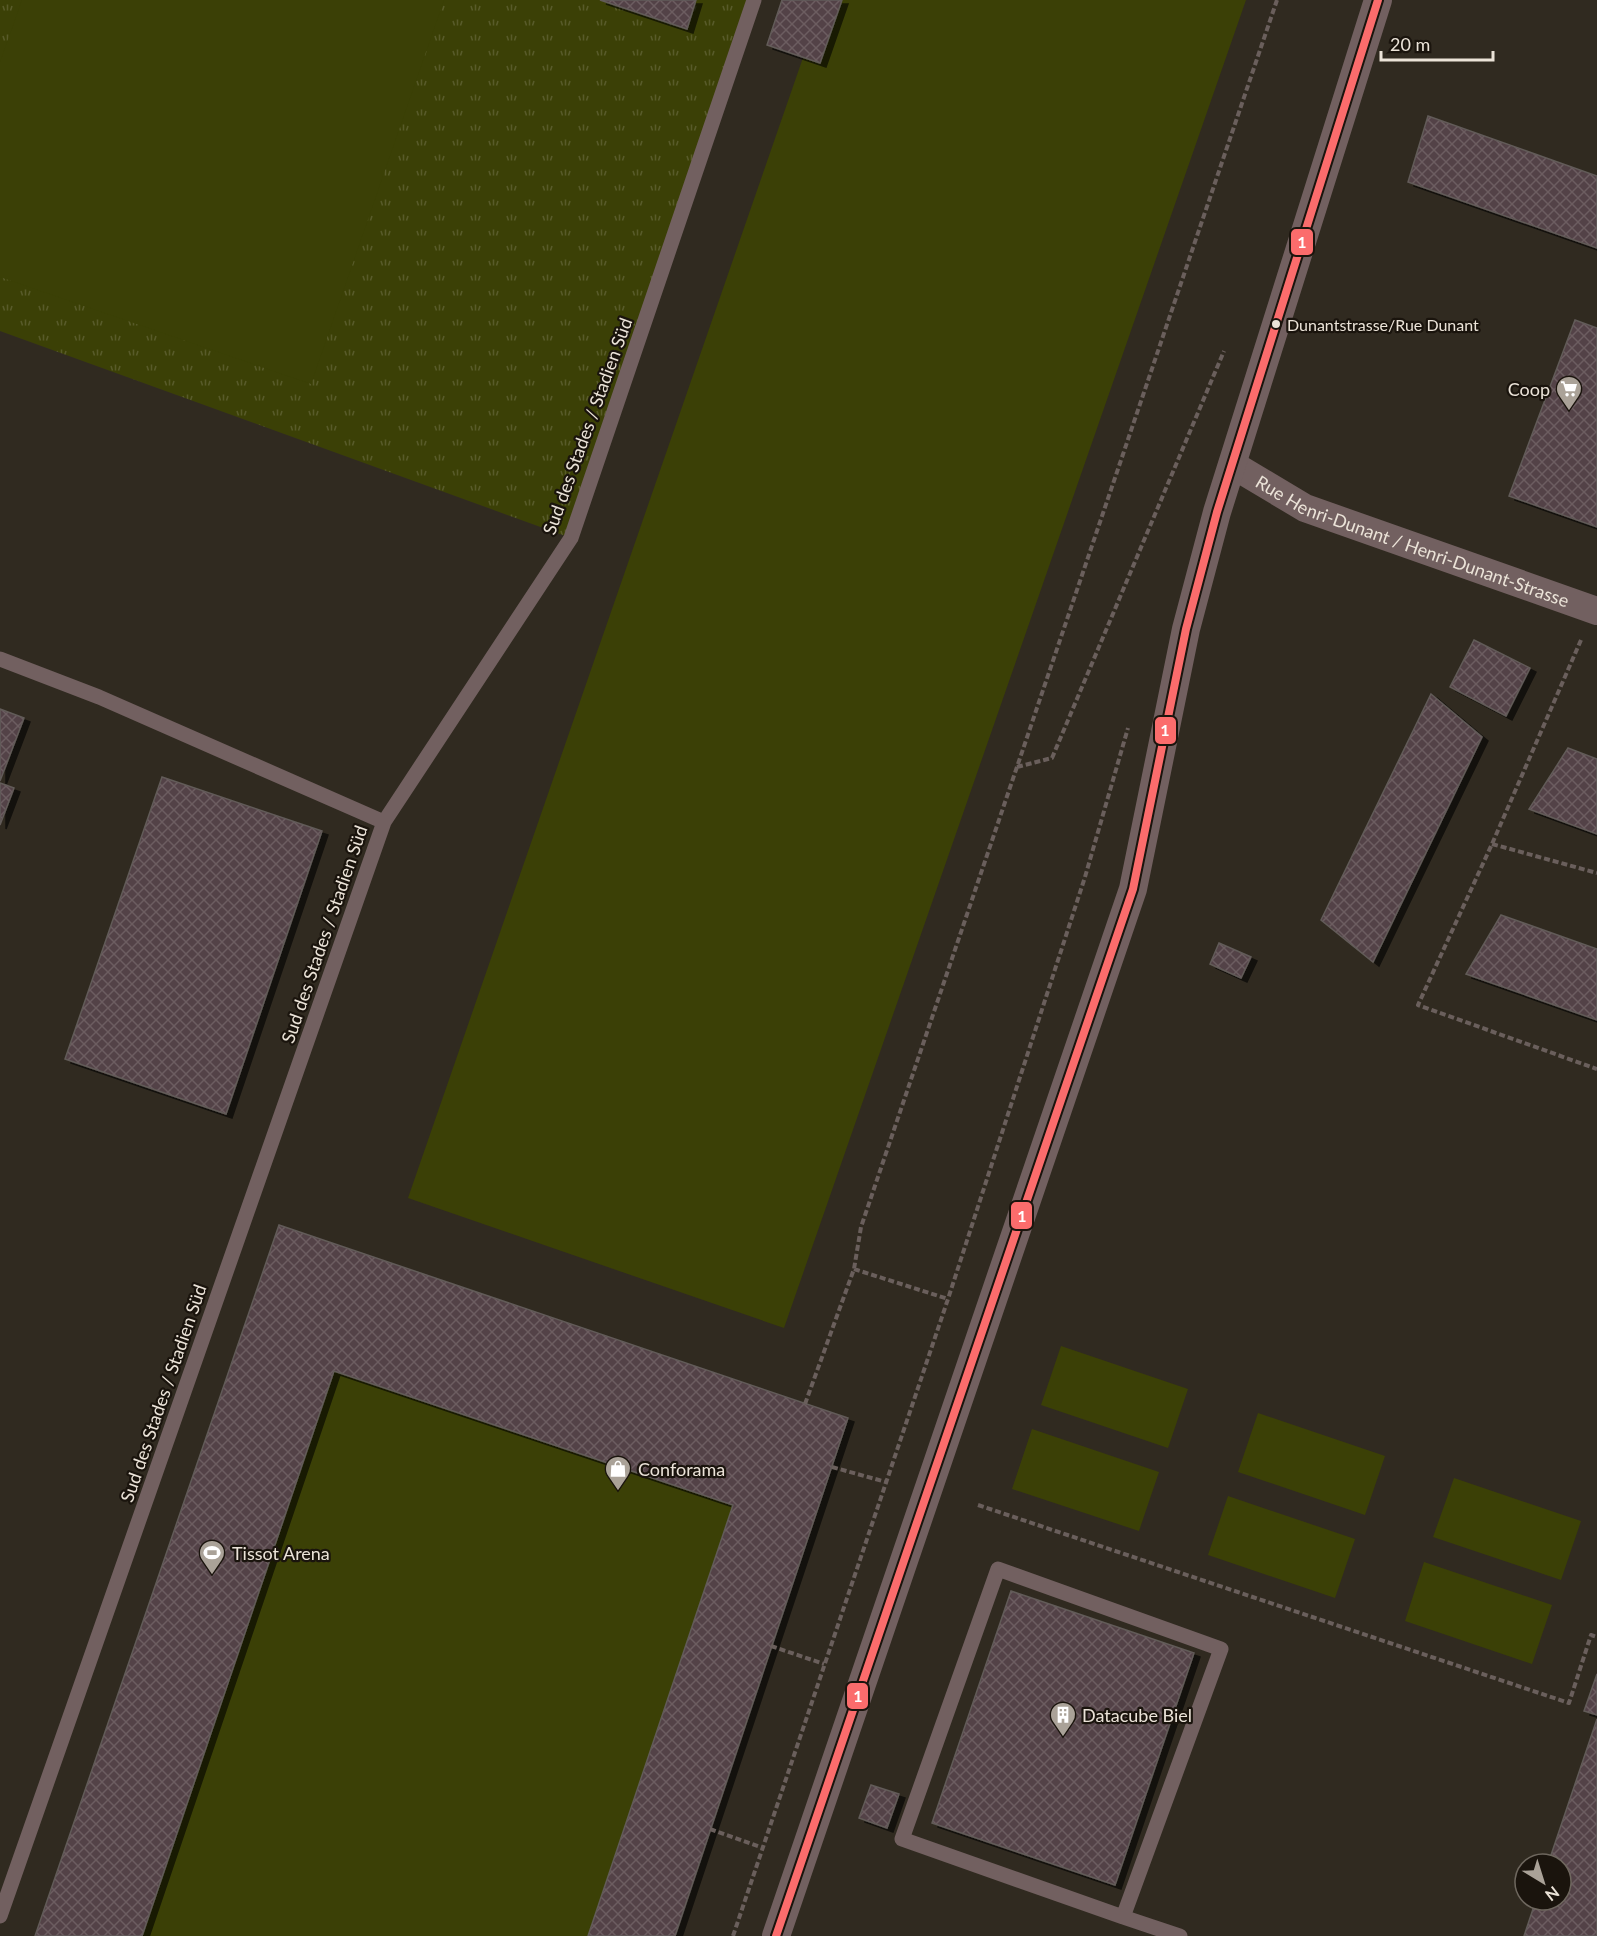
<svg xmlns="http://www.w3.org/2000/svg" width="1597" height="1936" viewBox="0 0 1597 1936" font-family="Lato,sans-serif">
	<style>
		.park { fill: url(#park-tufts) }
		.pitch { fill: #3b4006 }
		.building { fill: url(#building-cross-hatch); stroke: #625b59; stroke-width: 1.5; filter: url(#shadow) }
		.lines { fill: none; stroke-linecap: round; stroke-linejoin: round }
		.path { stroke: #6a5f5c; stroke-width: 4; stroke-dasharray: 6 3; stroke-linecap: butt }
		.lane { stroke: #726060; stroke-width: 15 }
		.street { stroke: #726060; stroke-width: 28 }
		.bus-1-casing { stroke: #1a140d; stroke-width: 12 }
		.bus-1 { stroke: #fb6c6c; stroke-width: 8 }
		.bus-dot { fill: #ebe3d8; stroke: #1a140d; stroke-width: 2 }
		.labels { text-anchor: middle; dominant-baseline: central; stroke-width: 4.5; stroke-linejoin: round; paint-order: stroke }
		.bus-label { font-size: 16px; fill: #ebe3d8; stroke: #1a140d; text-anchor: start }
		.poi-label { font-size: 18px; fill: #ebe3d8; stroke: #1a140d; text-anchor: start }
		.street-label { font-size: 18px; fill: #ebe3d8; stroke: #1a140d }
		.line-badge { stroke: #1a140d; stroke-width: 2 }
		.badge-label { font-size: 16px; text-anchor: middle; font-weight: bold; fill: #fff }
	</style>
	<defs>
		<pattern id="park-tufts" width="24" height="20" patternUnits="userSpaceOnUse" patternTransform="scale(1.5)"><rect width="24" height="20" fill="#3b4006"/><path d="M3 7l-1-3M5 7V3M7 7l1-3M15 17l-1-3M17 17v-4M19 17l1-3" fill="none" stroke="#585b2a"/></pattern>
		<pattern id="building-cross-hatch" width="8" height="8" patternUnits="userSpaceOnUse" patternTransform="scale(1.5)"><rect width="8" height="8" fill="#534246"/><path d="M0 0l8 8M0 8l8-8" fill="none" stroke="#6c5d60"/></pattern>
		<filter id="shadow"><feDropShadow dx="6" dy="4" stdDeviation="0" flood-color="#0009"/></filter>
	</defs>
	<rect width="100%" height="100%" fill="#302a20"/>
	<path class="park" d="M 0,0 L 754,0 L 571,538 L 0,331 Z"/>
	<path class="pitch" d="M 22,0 L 444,0 L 311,384 L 0,277 L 0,62 Z
		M 823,0 L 1246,0 L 784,1328 L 408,1198 Z
		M 1061,1346 L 1188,1389 L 1168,1448 L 1041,1405 Z
		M 334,1371 L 733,1505 L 588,1936 L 142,1936 Z
		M 1258,1413 L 1385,1456 L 1365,1515 L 1238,1472 Z
		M 1032,1429 L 1159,1472 L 1139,1531 L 1012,1489 Z
		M 1454,1478 L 1581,1521 L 1561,1580 L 1433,1537 Z
		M 1228,1496 L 1355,1539 L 1335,1598 L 1208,1555 Z
		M 1424,1562 L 1552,1605 L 1532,1664 L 1405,1621 Z"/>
	<path class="building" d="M 600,0 L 696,0 L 687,29 Z
		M 782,0 L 842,0 L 820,63 L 767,45 Z
		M 1428,116 L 1597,176 L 1597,248 L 1408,182 Z
		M 1575,320 L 1597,328 L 1597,527 L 1509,496 Z
		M 1474,640 L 1530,668 L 1506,716 L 1450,687 Z
		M 1431,694 L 1482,737 L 1373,962 L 1321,920 Z
		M 0,709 L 24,718 L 0,781 Z
		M 1568,748 L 1597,759 L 1597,834 L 1529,809 Z
		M 162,777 L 322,831 L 226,1114 L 65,1059 Z
		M 0,783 L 14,788 L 0,825 Z
		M 1501,915 L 1597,949 L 1597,1020 L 1466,974 Z
		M 1219,943 L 1251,957 L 1241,978 L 1210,964 Z
		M 279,1225 L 848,1418 L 675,1936 L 588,1936 L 733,1505 L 334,1371 L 142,1936 L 35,1936 Z
		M 1011,1591 L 1194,1653 L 1115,1885 L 932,1823 Z
		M 1597,1674 L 1597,1715 L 1584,1711 Z
		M 1597,1719 L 1597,1936 L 1524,1936 L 1536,1900 L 1561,1900 L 1561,1864 L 1548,1864 Z
		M 871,1785 L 899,1794 L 887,1828 L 859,1818 Z"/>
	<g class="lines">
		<path class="path" d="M 1581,640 L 1492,844 L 1418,1005 L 1597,1069
			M 1017,767 L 1052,758 L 1224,351
			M 1492,844 L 1597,873
			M 854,1269 L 948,1299
			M 805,1404 L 854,1269 L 861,1227 L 1277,0
			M 832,1467 L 886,1482
			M 978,1505 L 1569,1703 L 1591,1635 L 1597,1637
			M 771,1646 L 824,1664
			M 710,1829 L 763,1848
			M 733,1936 L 948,1299 L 1085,877 L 1128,728"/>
		<path class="lane" d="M 0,659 L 99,697 L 384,822
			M 998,1569 L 1221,1649 L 1123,1917 L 902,1839 Z
			M 0,1916 L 384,822 L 571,538 L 754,0
			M 1123,1917 L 1180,1936"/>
		<g class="street">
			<path id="s1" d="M 1233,465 L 1305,508 L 1597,611"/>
			<path d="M 776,1936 L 1133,889 L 1186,629 L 1217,512 L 1378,0"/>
		</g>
		<defs>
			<path id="bus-1" d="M 776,1936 L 1133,889 L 1186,629 L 1217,512 L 1378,0"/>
		</defs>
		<use href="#bus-1" class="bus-1-casing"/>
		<use href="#bus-1" class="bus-1"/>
	</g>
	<defs>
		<symbol id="supermarket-pin" viewBox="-11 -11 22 30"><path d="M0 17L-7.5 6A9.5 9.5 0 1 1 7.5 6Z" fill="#aaa298" stroke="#1a140d"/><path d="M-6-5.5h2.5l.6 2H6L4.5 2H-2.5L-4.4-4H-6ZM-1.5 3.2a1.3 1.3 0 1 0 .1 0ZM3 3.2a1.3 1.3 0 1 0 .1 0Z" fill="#fff"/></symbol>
		<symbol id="shop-pin" viewBox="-11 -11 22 30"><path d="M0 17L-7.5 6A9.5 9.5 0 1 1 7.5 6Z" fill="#aaa298" stroke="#1a140d"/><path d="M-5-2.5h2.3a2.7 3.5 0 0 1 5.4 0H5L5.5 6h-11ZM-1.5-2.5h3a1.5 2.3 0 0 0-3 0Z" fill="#fff"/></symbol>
		<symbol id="stadium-pin" viewBox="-11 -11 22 30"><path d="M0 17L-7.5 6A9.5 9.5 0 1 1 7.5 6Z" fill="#aaa298" stroke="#1a140d"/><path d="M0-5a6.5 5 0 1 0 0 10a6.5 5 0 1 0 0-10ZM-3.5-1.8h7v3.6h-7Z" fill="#fff"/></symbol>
		<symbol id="building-pin" viewBox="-11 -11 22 30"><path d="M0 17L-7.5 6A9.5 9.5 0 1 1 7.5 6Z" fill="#aaa298" stroke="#1a140d"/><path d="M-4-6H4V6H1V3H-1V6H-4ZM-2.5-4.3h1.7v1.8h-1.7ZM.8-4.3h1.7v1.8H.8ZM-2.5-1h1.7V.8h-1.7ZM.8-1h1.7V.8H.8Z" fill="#fff"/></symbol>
	</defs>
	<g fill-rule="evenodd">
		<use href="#supermarket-pin" x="1554" y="374" width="30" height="40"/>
		<use href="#shop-pin" x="603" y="1454" width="30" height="40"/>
		<use href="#stadium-pin" x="197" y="1538" width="30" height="40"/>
		<use href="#building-pin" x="1048" y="1700" width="30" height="40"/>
	</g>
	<circle class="bus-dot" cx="1276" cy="324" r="5"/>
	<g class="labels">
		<g class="bus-label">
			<text x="1287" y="324">Dunantstrasse/Rue Dunant</text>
		</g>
		<g class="poi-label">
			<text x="1550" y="389" text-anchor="end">Coop</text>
			<text x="638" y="1469">Conforama</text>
			<text x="232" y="1553">Tissot Arena</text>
			<text x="1082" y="1715">Datacube Biel</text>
		</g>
		<g class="street-label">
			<text transform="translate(587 426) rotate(-70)">Sud des Stades / Stadien Süd</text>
			<text stroke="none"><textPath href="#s1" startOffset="196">Rue Henri-Dunant / Henri-Dunant-Strasse</textPath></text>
			<text transform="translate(324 934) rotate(-71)">Sud des Stades / Stadien Süd</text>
			<text transform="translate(163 1393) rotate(-71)">Sud des Stades / Stadien Süd</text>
		</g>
	</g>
	<g class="line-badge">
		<rect x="1290" y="228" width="24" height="28" rx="6" fill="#fb6c6c"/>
		<rect x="1154" y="716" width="23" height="29" rx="6" fill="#fb6c6c"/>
		<rect x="1010" y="1201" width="23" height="29" rx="6" fill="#fb6c6c"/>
		<rect x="846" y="1682" width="23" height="28" rx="6" fill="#fb6c6c"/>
	</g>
	<g class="badge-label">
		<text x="1302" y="248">1</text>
		<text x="1165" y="736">1</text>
		<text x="1022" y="1222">1</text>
		<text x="858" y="1702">1</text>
	</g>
	<g transform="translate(1543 1882) rotate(142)"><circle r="28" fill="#1a140d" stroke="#6e675e" stroke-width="1.5"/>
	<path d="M0-4.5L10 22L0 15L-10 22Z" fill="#aaa298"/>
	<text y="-9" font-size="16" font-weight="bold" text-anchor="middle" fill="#ebe3d8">N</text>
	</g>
	<path d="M1381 51v9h112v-9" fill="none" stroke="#ebe3d8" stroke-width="3"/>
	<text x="1390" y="51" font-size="18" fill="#ebe3d8" stroke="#1a140d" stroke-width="4.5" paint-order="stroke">20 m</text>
</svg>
